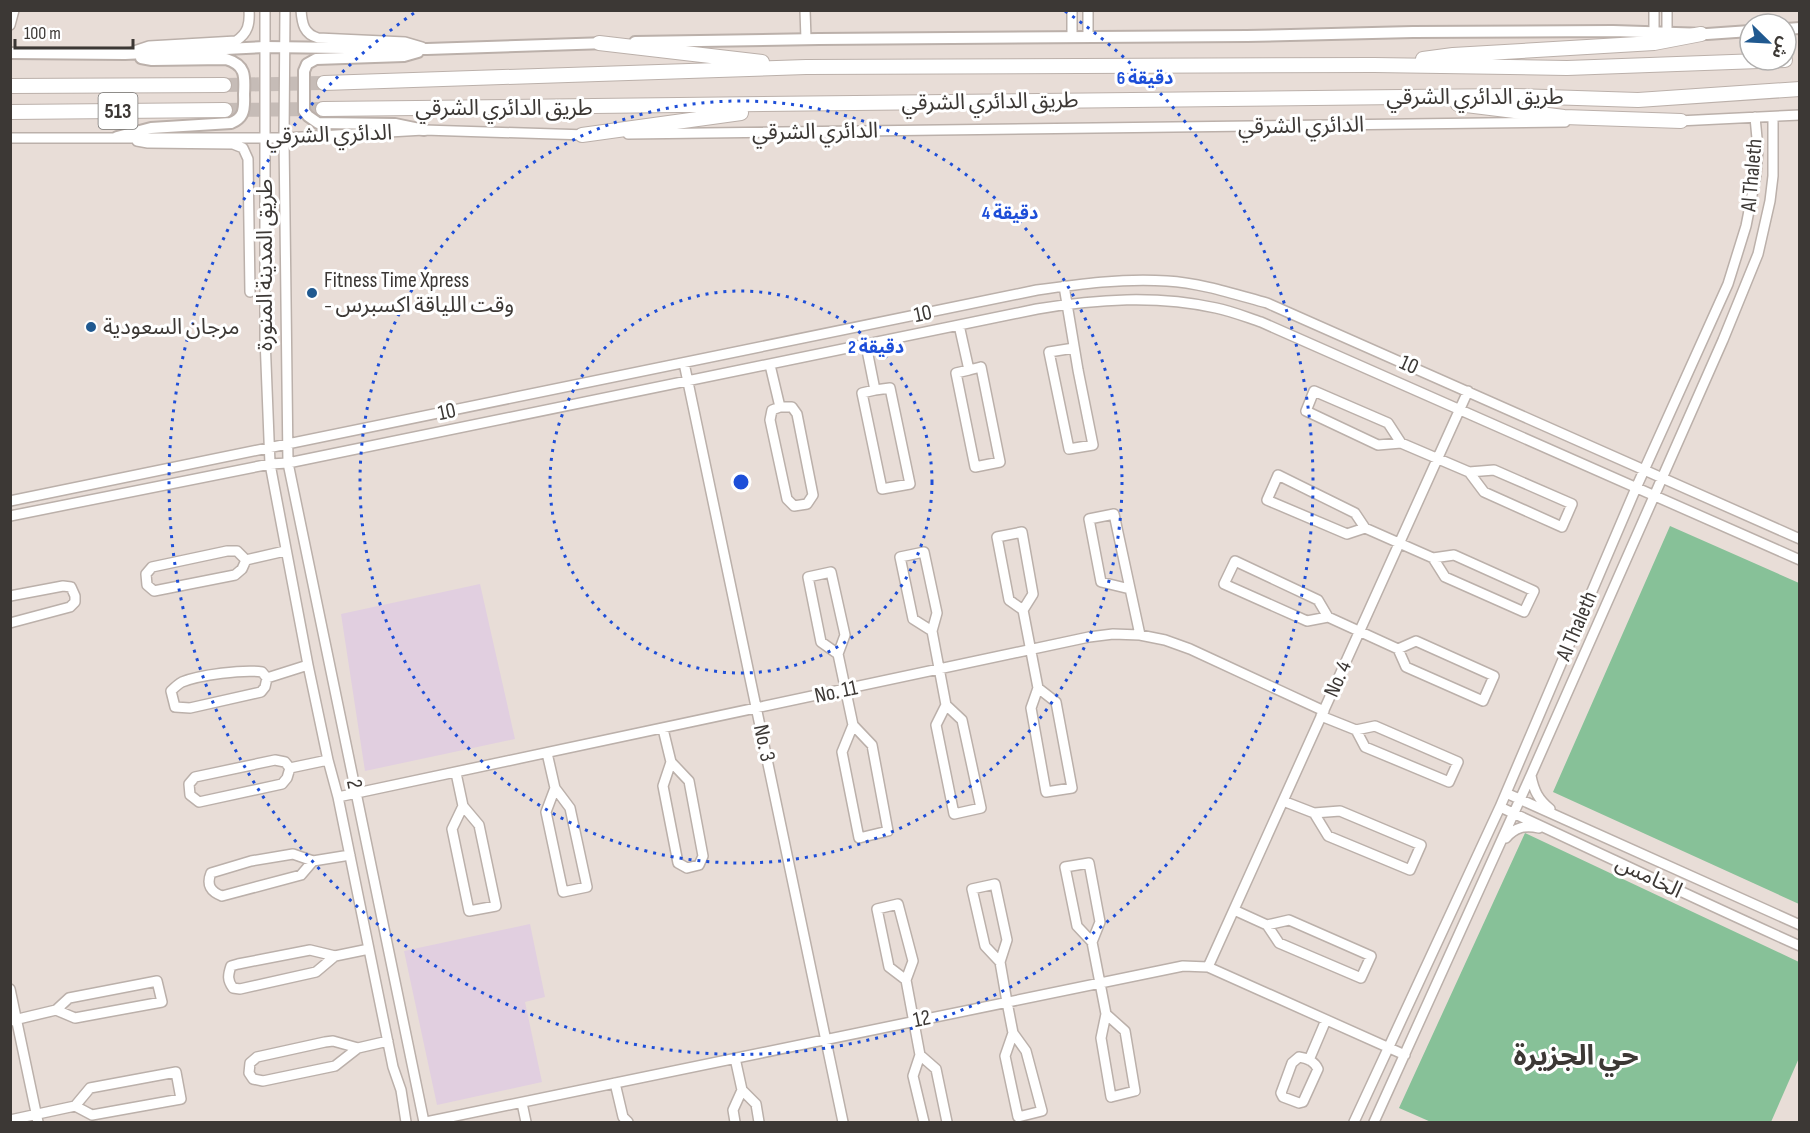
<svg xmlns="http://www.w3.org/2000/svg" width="1810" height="1133" viewBox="0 0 1810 1133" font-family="'Sofia Sans Condensed','Noto Sans Arabic',sans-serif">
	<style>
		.education { fill: #e1cfe0 }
		.green { fill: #87c198 }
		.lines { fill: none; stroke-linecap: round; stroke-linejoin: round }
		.highway-tunnel { stroke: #c6bcb7; stroke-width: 14; stroke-dasharray: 14 7; stroke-linecap: butt }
		.minor-casing { stroke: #bbb0aa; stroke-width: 12 }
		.major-casing { stroke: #bbb0aa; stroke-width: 14 }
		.highway-casing { stroke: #bbb0aa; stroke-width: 16 }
		.minor { stroke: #fff; stroke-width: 9 }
		.major { stroke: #fff; stroke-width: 10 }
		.highway { stroke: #fff; stroke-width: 14 }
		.ring { fill: none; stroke: #1d4ed8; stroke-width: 3; stroke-dasharray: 3 6 }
		.poi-dot { fill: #205990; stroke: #fff; stroke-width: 2 }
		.labels { text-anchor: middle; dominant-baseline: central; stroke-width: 6; stroke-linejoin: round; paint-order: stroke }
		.shield { fill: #fff; stroke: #767472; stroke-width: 1.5 }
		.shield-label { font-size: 21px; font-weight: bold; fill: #3c3835 }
		.street-label { font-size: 22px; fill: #3c3835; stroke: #fff }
		.poi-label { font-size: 22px; fill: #3c3835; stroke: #fff; text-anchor: start }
		.district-label { font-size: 28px; font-weight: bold; fill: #3c3835; stroke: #fff }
		.centre { fill: #1d4ed8; stroke: #fff; stroke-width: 3 }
		.ring-label { font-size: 18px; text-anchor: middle; font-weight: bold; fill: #1d4ed8; stroke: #fff; stroke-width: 6; stroke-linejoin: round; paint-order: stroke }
	</style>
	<rect width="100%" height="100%" fill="#e8ddd7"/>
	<path class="education" d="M 480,584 L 515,739 L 365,771 L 341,614 Z
		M 530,924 L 545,997 L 525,1002 L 542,1082 L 437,1105 L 404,951 Z"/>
	<path class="green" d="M 1670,526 L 1799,583 L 1799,904 L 1553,792 Z
		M 1525,833 L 1799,962 L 1799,1058 L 1771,1122 L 1431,1122 L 1399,1108 Z"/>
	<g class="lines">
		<path class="highway-tunnel" d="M 224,85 L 324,83
			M 225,110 L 323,109"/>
		<defs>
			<path id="minor" d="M 265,10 L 265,338 L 270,464 L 308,665 L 328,760 L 338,797 L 393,1067 L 401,1090 L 406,1122
				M 285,10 L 284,138 L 288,463 L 424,1122
				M 301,10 C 302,24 304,34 318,38 L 405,42 L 422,47
				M 805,10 L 806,39
				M 1072,10 L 1072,37
				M 1088,10 L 1088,36
				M 1654,10 L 1654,38
				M 10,25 L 14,10
				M 1667,38 L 1667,10
				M 134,51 L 149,46 L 236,41 C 248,33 250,24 249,10
				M 1678,121 L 1800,115
				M 628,134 L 1565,122
				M 10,138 L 284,138 L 424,130 L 587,135
				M 137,141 L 148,143 L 233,144 L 243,148 L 248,159 L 250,292
				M 1064,286 L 1078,370 L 1093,445 L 1069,449 L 1049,352 L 1074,348
				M 959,325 L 969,370 L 956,373 L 975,467 L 1000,462 L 981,367 L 969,370
				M 866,345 L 875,390 L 862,393 L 882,489 L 910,484 L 890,388 L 875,390
				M 684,363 L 843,1122
				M 770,365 L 780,407 L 772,410 L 770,420 L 787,499 L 794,506 L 807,504 L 813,495 L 797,414 L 792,407 L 780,407
				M 1401,443 L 1388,423 L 1314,391 L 1306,411 L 1378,445 L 1401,443 L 1469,472 L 1494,470 L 1572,504 L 1562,527 L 1484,492 L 1469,472
				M 10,501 L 1037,290 C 1080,284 1123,278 1167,281 C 1201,283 1234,294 1267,303 L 1800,539
				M 10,516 L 270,464 L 288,463 L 1037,309 C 1097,299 1157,295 1216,308 C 1231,311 1246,317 1261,322 L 1800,560
				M 1365,528 L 1355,513 L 1278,475 L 1267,500 L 1347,534 L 1365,528 L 1433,558 L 1454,555 L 1534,591 L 1524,612 L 1445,577 L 1433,558
				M 246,560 L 242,569 L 235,575 L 154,591 L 147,585 L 146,574 L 152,567 L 227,551 L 237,551 L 246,560 L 285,551
				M 1130,589 L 1101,582 L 1089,519 L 1114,514 L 1140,635
				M 10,596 L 63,586 L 71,587 L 75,596 L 75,602 L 70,607 L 10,623
				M 1023,610 L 1009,600 L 997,537 L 1022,532 L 1033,594 L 1023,610 L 1038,688 L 1056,702 L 1072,788 L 1046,792 L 1031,708 L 1038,688
				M 1328,617 L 1318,600 L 1235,561 L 1224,584 L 1307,621 L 1328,617 L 1398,649 L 1416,641 L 1494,676 L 1483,701 L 1406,667 L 1398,649
				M 932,631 L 913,619 L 900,557 L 924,552 L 937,613 L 932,631 L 946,705 L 962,720 L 981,808 L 954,814 L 936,725 L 946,705
				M 838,654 L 821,642 L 808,577 L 831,572 L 845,635 L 838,654 L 853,725 L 872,745 L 888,831 L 859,838 L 842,752 L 853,725
				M 267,678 L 265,687 L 261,692 L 190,708 L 175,707 L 171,691 C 174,688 178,684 182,682 C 199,675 244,669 262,672 L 267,678 L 308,665
				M 1321,716 L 1356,730 L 1375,726 L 1458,762 L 1449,782 L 1365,747 L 1356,730
				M 663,729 L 671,762 L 689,781 L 703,856 L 699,865 L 687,868 L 678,863 L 663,786 L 671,762
				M 547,753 L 555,788 L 570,808 L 587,887 L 563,892 L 546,812 L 555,788
				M 290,768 L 287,778 L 282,784 L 199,802 L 190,795 L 189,784 L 195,777 L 275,760 L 285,762 L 290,768 L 328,760
				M 456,773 L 463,806 L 479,825 L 496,906 L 469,911 L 452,829 L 463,806
				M 1531,776 C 1534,791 1538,799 1550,809
				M 1506,793 L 1800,925
				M 338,797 L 1089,637 L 1113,634 L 1140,635 L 1165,640 L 1190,649 L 1324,711
				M 1283,801 L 1314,813 L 1340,811 L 1421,845 L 1410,870 L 1328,836 L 1314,813
				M 1500,807 C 1600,853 1699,901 1800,946
				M 1506,838 C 1515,827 1525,825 1539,828
				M 313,861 L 301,875 L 222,896 C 211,892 206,885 211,873 L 251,861 L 293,854 L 313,861 L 350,855
				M 1234,910 L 1267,925 L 1279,943 L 1361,978 L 1371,956 L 1289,920 L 1267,925
				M 1092,942 L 1077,926 L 1065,867 L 1089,863 L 1100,922 L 1092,942 L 1106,1014 L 1101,1038 L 1111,1097 L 1135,1091 L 1125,1031 L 1106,1014
				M 335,956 L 316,972 L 240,989 L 233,988 C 227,980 228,975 231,966 L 238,964 L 310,950 L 335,956 L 369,949
				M 1000,962 L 985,946 L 972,889 L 995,884 L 1007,940 L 1000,962 L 1007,1002 L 1013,1033 L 1026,1051 L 1042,1111 L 1018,1117 L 1005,1056 L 1013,1033
				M 1208,967 L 1468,391
				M 906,980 L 889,967 L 877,909 L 898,904 L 913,961 L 906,980 L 920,1055 L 913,1076 L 924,1122
				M 10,989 L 38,1122
				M 10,1021 L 56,1010 L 69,998 L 157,981 L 162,1002 L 75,1018 L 56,1010
				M 358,1048 L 335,1066 L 263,1081 L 253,1079 L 249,1073 L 250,1063 L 257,1057 L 325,1042 L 333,1041 L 358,1048 L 388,1041
				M 920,1055 L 936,1069 L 947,1122
				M 1299,1057 C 1307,1058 1315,1062 1318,1069 L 1303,1102 L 1299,1103 L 1283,1097 L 1281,1093 L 1292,1063 Z
				M 735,1058 L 742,1090 L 756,1104 L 759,1122
				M 1309,1060 L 1326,1020
				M 615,1083 L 623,1117 L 628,1122
				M 522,1103 L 526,1122
				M 10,1120 L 75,1106 L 90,1088 L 176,1072 L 181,1099 L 92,1115 L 75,1106
				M 426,1122 L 1183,966 L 1208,967 L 1405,1055
				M 735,1122 L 733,1110 L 742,1090
				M 1354,1122 L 1500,807 L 1636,488 L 1728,284 L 1746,226 L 1756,175 L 1758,149 L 1755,117
				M 1374,1122 L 1531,775 L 1723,340 L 1758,254 L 1770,201 L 1773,176 L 1773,117"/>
			<path id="major" d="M 1786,29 L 1800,28
				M 635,42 L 819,39 L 1247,36 L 1413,32 L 1613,31 L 1707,34 L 1750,31
				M 418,52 L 404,56 L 316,59 L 307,64 L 304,71 L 304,111 L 308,116 L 318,123 L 395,124 L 424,130
				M 10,53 L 125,54 L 265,47 L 427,49 L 607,43
				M 117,137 L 151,128 L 231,123 C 236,121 240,118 242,114 C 245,108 244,100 244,94 C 245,76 246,65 226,59 L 152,60 L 141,58"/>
			<path id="highway" d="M 599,43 L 762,62
				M 1423,59 L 1453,55 L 1654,43 L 1701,34
				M 324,83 L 806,67 L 1374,65 L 1567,68 L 1785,60
				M 10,86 L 224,85
				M 1458,104 L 1564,117 L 1681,121
				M 323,109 L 1402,97 L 1515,96 L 1638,100 L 1800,89
				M 10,112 L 225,110
				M 582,135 L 741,113"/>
		</defs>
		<use href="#minor" class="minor-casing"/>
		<use href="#major" class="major-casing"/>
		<use href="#highway" class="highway-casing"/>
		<use href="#minor" class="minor"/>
		<use href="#major" class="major"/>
		<use href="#highway" class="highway"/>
	</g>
	<g class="ring">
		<circle cx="741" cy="482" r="191"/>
		<circle cx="741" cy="482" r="381"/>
		<path d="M1065 11A572 572 0 1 1 417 11"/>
	</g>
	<g class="poi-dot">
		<circle cx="312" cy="293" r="6"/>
		<circle cx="91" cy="327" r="6"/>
	</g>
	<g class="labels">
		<rect class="shield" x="98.5" y="93" width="39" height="36" rx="4.5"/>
		<g class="shield-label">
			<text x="118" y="111">513</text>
		</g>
		<g class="street-label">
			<text x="1475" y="97">طريق الدائري الشرقي</text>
			<text transform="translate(990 102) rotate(-1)">طريق الدائري الشرقي</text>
			<text x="504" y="108">طريق الدائري الشرقي</text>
			<text transform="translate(1301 126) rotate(-1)">الدائري الشرقي</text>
			<text transform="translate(815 132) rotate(-1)">الدائري الشرقي</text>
			<text transform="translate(329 135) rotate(-2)">الدائري الشرقي</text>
			<text transform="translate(1752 175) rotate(-85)">Al Thaleth</text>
			<text transform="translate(265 265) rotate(-90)">طريق المدينة المنورة</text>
			<text transform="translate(923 314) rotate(-12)">10</text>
			<text transform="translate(1409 365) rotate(24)">10</text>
			<text transform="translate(447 412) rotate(-12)">10</text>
			<text transform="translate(1577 626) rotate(-67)">Al Thaleth</text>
			<text transform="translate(1338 679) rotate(-66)">No. 4</text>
			<text transform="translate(836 692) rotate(-12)">No. 11</text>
			<text transform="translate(764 743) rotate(78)">No. 3</text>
			<text transform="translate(354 784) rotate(78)">2</text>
			<text transform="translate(1649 877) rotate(26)">الخامس</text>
			<text transform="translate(922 1019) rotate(-12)">12</text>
		</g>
		<g class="poi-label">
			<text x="324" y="280">Fitness Time Xpress<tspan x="324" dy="25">- وقت اللياقة اكسبرس</tspan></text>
			<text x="103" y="327">مرجان السعودية</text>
		</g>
		<g class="district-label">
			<text x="1576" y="1056">حي الجزيرة</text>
		</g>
	</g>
	<circle cx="741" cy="482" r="9" class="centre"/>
	<g class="ring-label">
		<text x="1145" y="84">6 دقيقة</text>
		<text x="1010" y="219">4 دقيقة</text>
		<text x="876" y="353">2 دقيقة</text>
	</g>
	<rect width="1810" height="1133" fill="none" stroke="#3c3835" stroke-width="24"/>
	<g transform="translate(1768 42) rotate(114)"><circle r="28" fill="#ffffff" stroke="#b1afae" stroke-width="1.5"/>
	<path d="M0-4.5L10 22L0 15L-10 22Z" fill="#205990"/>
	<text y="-9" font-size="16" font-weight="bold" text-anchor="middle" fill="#3c3835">ش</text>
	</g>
	<path d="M15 39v9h118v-9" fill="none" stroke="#3c3835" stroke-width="3"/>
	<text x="24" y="39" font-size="18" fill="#3c3835" stroke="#ffffff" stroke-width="4.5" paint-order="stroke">100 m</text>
</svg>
